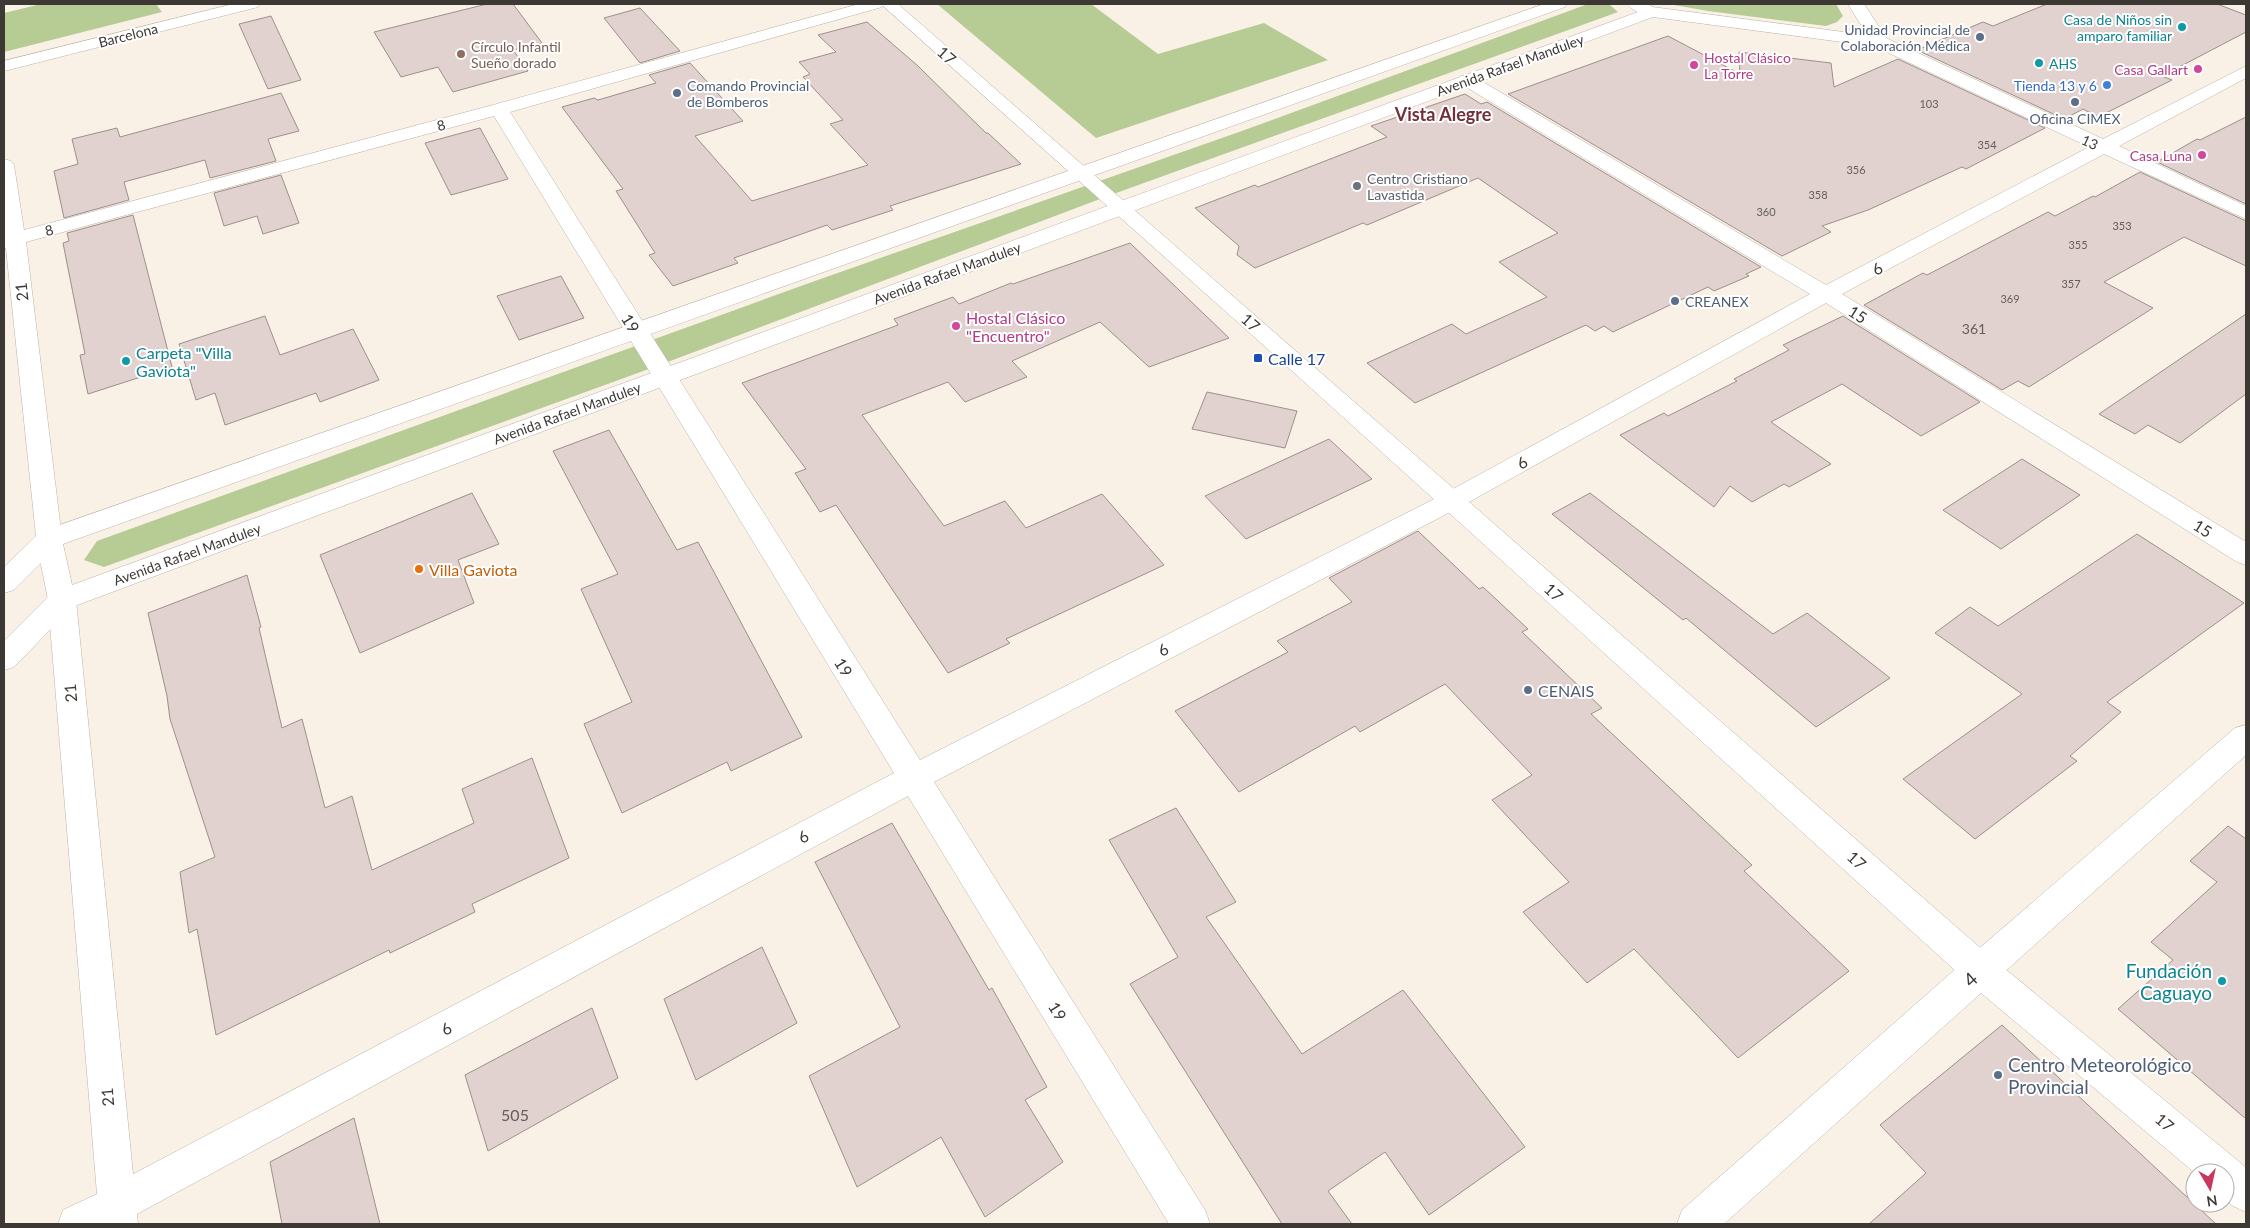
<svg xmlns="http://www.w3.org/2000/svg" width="2250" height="1228" viewBox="0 0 2250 1228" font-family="Lato,sans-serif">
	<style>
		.green { fill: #b7cc94 }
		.building { fill: #e1d2cf; stroke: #9d8f8c }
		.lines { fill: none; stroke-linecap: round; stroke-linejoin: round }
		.minor-casing { stroke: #bcb3a9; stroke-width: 1 }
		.tertiary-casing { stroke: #bcb3a9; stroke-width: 1 }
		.secondary-casing { stroke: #bcb3a9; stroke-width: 1 }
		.minor { fill: #fff; fill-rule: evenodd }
		.tertiary { fill: #fff; fill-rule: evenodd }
		.secondary { fill: #fff; fill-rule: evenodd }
		.culture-dot { fill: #0f9aa8; stroke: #fff; stroke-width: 2 }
		.service-dot { fill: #5c6f8a; stroke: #fff; stroke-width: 2 }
		.education-dot { fill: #8d6e63; stroke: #fff; stroke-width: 2 }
		.hotel-dot { fill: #d1479c; stroke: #fff; stroke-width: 2 }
		.shop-dot { fill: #3f7fe0; stroke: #fff; stroke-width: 2 }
		.worship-dot { fill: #6b7280; stroke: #fff; stroke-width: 2 }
		.transit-dot { fill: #1a4fb4; stroke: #fff; stroke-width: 2 }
		.food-dot { fill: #e8710a; stroke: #fff; stroke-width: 2 }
		.labels { text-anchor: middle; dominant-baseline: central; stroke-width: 4; stroke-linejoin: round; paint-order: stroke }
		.far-number-label { font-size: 11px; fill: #655e5b }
		.far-culture-label { font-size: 14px; fill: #0d838f; stroke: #fff; text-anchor: end }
		.far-service-label { font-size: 14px; fill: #4e5e75; stroke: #fff; text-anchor: start }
		.far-street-label { font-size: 14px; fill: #3c3834; stroke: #fff }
		.far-education-label { font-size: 14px; fill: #785e54; stroke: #fff; text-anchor: start }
		.far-hotel-label { font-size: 14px; fill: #b23c85; stroke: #fff; text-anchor: end }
		.far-shop-label { font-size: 14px; fill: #366cbe; stroke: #fff; text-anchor: end }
		.far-worship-label { font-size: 14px; fill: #5b616d; stroke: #fff; text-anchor: start }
		.number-label { font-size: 14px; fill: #655e5b }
		.street-label { font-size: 16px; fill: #3c3834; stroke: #fff }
		.hotel-label { font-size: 16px; fill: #b23c85; stroke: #fff; text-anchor: start }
		.culture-label { font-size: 16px; fill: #0d838f; stroke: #fff; text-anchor: start }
		.transit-label { font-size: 16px; fill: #164399; stroke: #fff; text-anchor: start }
		.food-label { font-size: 16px; fill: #c56008; stroke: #fff; text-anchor: start }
		.service-label { font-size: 16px; fill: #4e5e75; stroke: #fff; text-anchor: start }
		.near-number-label { font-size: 16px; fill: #655e5b }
		.far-district-label { font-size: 18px; font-weight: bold; fill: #742d3b; stroke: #fff }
		.near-culture-label { font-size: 19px; fill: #0d838f; stroke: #fff; text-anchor: end }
		.near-street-label { font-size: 19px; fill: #3c3834; stroke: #fff }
		.near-service-label { font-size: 19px; fill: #4e5e75; stroke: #fff; text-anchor: start }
	</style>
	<rect width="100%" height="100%" fill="#faf1e6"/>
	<path class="green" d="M 41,4 L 156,4 L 162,12 L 4,52 L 4,13 Z
		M 937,4 L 1091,4 L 1158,54 L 1264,23 L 1328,60 L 1096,138 Z
		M 1588,4 L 1610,5 L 1618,12 L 1108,196 L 657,366 L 104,567 L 84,560 L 97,541 L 812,282 L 1239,132 Z
		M 1668,4 L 1836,4 L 1843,16 L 1837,22 L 1826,26 L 1708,11 Z"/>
	<path class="building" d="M 487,4 L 513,4 L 542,43 L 513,50 L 528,71 L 453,92 L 438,67 L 401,77 L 374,32 Z
		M 2047,4 L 2217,4 L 2246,15 L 2246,32 L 2162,76 L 2172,80 L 2098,117 L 2083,109 L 2064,119 L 1917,50 L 1983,22 L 1993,26 Z
		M 640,8 L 680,51 L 640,63 L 604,18 Z
		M 271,16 L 301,80 L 268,89 L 239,24 Z
		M 867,22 L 918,66 L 986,133 L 988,133 L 1021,164 L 890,206 L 893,210 L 832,230 L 827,225 L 734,258 L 738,263 L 673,286 L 649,255 L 655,253 L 616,191 L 623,189 L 562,107 L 594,98 L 598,100 L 656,83 L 649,75 L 690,63 L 743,121 L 695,136 L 752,201 L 868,165 L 830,124 L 843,120 L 803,77 L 810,74 L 799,62 L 836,52 L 818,35 Z
		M 1668,36 L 1740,74 L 1739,52 L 1831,63 L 1834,87 L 1898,59 L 2045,128 L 1966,169 L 1962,167 L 1868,210 L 1822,226 L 1831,232 L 1782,256 L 1508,94 Z
		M 281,93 L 299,131 L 268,139 L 276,161 L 210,178 L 205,160 L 124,182 L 129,200 L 64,218 L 54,171 L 78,164 L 72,139 L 117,128 L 120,137 Z
		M 1465,94 L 1481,104 L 1487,102 L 1761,267 L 1746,274 L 1749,276 L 1714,291 L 1708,287 L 1613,332 L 1604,326 L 1595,331 L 1586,325 L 1415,403 L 1367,363 L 1452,324 L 1466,334 L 1547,297 L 1499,262 L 1558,233 L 1478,178 L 1367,225 L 1363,223 L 1255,268 L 1237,255 L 1239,246 L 1195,208 L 1255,185 L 1258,187 L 1387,137 L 1371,126 Z
		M 2246,117 L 2246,204 L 2157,162 L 2197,139 L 2200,140 Z
		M 480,128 L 508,179 L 451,195 L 425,143 Z
		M 2140,172 L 2246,221 L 2246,266 L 2184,237 L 2104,282 L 2153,308 L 2029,387 L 2018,381 L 2002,390 L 1864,305 L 1923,273 L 1927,275 L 2048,212 L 2055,216 L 2093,196 L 2095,197 Z
		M 281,175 L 299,223 L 263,234 L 257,216 L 224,226 L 214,193 Z
		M 133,215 L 172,367 L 88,394 L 80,355 L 85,354 L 63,243 L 69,241 L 67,233 Z
		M 1130,243 L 1229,338 L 1149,367 L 1100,322 L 1012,361 L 1027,377 L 965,402 L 948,382 L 862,415 L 944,526 L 1005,501 L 1026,528 L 1102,494 L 1164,565 L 1006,639 L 1010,643 L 948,673 L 836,505 L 820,512 L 795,473 L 806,469 L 742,383 L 898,325 L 894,319 L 953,297 L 959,304 L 1011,283 L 1013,284 Z
		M 561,276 L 584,318 L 519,340 L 497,296 Z
		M 2246,314 L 2246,394 L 2180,443 L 2148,425 L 2135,434 L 2099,414 Z
		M 265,316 L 280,355 L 353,329 L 379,380 L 320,402 L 316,393 L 225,425 L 215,393 L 196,400 L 179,344 Z
		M 1843,316 L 1980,402 L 1921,436 L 1842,384 L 1771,422 L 1831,464 L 1789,487 L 1784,484 L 1752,502 L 1730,486 L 1714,507 L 1620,435 L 1664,413 L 1668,416 L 1737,381 L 1734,379 L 1789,350 L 1783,345 Z
		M 1207,392 L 1297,411 L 1285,448 L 1192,429 Z
		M 609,430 L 677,550 L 698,542 L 802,737 L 731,771 L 727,762 L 622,813 L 584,724 L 632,702 L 581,589 L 618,574 L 553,451 Z
		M 1329,439 L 1372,479 L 1246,539 L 1205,496 Z
		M 2022,459 L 2080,495 L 2001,549 L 1943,510 Z
		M 472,493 L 499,544 L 458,560 L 474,603 L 360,653 L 320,555 Z
		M 1590,493 L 1773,634 L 1807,613 L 1890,678 L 1816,727 L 1686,618 L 1683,620 L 1552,514 Z
		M 1418,531 L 1479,589 L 1483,587 L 1528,629 L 1522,632 L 1602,708 L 1591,714 L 1752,865 L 1744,871 L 1849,971 L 1738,1058 L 1634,949 L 1587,983 L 1523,912 L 1569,882 L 1492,800 L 1532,775 L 1445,684 L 1360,732 L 1355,726 L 1239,792 L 1175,711 L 1288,652 L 1277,641 L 1352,602 L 1329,578 Z
		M 2137,534 L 2244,603 L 2107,702 L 2121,712 L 2070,756 L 2077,761 L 1975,839 L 1903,779 L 2022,694 L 1935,633 L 1970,607 L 1998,626 Z
		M 247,575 L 261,627 L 259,628 L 282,728 L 302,719 L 325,808 L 352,796 L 372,870 L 474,823 L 462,789 L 532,758 L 569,858 L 472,904 L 475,912 L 390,953 L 389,950 L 216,1035 L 197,929 L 189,933 L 180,872 L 215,857 L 170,719 L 167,696 L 148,613 Z
		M 1176,808 L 1236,902 L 1206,917 L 1302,1054 L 1403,990 L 1525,1147 L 1429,1215 L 1385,1152 L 1328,1191 L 1352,1224 L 1282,1224 L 1130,984 L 1178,957 L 1109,840 Z
		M 892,823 L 989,990 L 992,988 L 1047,1087 L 1025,1100 L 1063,1162 L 985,1217 L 941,1137 L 857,1187 L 809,1076 L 900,1027 L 815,862 Z
		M 2228,826 L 2246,839 L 2246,1119 L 2118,1009 L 2173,960 L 2151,942 L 2217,882 L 2190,861 Z
		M 762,947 L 797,1023 L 696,1080 L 664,999 Z
		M 592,1008 L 618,1078 L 488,1151 L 465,1075 Z
		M 2002,1025 L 2216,1224 L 1869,1224 L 1926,1173 L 1880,1125 Z
		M 354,1118 L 380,1224 L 282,1224 L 270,1162 Z"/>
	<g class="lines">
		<defs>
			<path id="minor" d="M 233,4 L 260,4 L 258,7 L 4,71 L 4,61 Z
				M 859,4 L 884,4 L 882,7 L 510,112 L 920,760 L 1442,495 L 1810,294 L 1461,84 L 1458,80 L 1461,76 L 1473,76 L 1826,285 L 2089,147 L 1874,46 L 1871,42 L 1874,38 L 1886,38 L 2103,139 L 2246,66 L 2246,78 L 2119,146 L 2246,206 L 2246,219 L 2104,154 L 1842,294 L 2246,542 L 2246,565 L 2237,562 L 1826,303 L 1460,507 L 934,782 L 1205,1210 L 1210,1224 L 1169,1224 L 908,796 L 137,1214 L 138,1224 L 100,1224 L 98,1204 L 103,1190 L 894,773 L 494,116 L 26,242 L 62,539 L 58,546 L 14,590 L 4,593 L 4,567 L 36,536 L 6,248 L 4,248 L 4,159 L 11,161 L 14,165 L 24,230 L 493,105 Z
				M 62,590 L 72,593 L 76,600 L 72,607 L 14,667 L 4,670 L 4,641 L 52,593 Z
				M 2246,725 L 2246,755 L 1724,1224 L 1677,1224 L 1682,1210 L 1968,958 L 2235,728 Z"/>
			<path id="tertiary" d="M 881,4 L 898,4 L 1992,958 L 2237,1160 L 2246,1168 L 2246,1212 L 2233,1206 L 2225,1200 L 2225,1173 L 2195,1173 L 1968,982 L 1271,352 Z
				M 1627,4 L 1648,4 L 1660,12 L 1658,15 C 1648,18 1633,12 1627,4 Z
				M 62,590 L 72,593 L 76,600 L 136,1204 L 131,1218 L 117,1224 L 58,1224 L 63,1210 L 97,1194 L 48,600 L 52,593 Z"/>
			<path id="secondary" d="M 1544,4 L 1567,4 L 1565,7 L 63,544 L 72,585 L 1646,9 L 1652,7 L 1867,35 L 1848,4 L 1864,4 L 1889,42 L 1886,46 L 1880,47 L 1653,17 L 72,607 L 62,610 L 52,607 L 48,600 L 36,539 L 40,532 Z"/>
		</defs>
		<use href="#minor" class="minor-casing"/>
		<use href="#tertiary" class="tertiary-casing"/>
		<use href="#secondary" class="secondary-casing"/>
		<use href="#minor" class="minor"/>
		<use href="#tertiary" class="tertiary"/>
		<use href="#secondary" class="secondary"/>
	</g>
	<g class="culture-dot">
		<circle cx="2182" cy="27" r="5"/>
		<circle cx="2039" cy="63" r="5"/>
		<circle cx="126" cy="361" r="5"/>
		<circle cx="2222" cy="981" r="5"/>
	</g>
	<g class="service-dot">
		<circle cx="1980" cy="37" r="5"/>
		<circle cx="677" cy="93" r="5"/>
		<circle cx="2075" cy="102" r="5"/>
		<circle cx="1675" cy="301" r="5"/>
		<circle cx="1528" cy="690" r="5"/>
		<circle cx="1998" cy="1075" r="5"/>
	</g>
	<circle class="education-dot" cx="461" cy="54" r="5"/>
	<g class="hotel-dot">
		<circle cx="1694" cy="65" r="5"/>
		<circle cx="2198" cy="69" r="5"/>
		<circle cx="2202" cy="155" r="5"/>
		<circle cx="956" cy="326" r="5"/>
	</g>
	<circle class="shop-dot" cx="2107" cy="85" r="5"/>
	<circle class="worship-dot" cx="1357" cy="186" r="5"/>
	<rect class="transit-dot" x="1253" y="353" width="10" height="10" rx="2.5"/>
	<circle class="food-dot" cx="419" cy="569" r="5"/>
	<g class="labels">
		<g class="far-number-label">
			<text x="1929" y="103">103</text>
			<text x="1987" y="144">354</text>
			<text x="1856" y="169">356</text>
			<text x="1818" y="194">358</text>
			<text x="1766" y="211">360</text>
			<text x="2122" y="225">353</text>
			<text x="2078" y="244">355</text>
			<text x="2071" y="283">357</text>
			<text x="2010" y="298">369</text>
		</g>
		<g class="far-culture-label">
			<text x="2172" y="19">Casa de Niños sin<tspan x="2172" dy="16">amparo familiar</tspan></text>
			<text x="2049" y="63" text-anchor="start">AHS</text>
		</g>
		<g class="far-service-label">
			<text x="1970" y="29" text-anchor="end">Unidad Provincial de<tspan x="1970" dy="16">Colaboración Médica</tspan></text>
			<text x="687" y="85">Comando Provincial<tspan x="687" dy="16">de Bomberos</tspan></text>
			<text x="2075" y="118" text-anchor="middle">Oficina CIMEX</text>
			<text x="1685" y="301">CREANEX</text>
		</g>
		<g class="far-street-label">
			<text transform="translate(128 35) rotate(-14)">Barcelona</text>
			<text transform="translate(1510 65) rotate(-20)">Avenida Rafael Manduley</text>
			<text transform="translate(441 125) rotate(-15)">8</text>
			<text transform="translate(2090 142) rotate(25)">13</text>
			<text transform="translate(49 230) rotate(-15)">8</text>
			<text transform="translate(947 273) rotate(-20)">Avenida Rafael Manduley</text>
			<text transform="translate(567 413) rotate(-20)">Avenida Rafael Manduley</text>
			<text transform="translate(187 554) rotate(-20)">Avenida Rafael Manduley</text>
		</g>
		<g class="far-education-label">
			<text x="471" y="46">Círculo Infantil<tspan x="471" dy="16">Sueño dorado</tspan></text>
		</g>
		<g class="far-hotel-label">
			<text x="1704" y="57" text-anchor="start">Hostal Clásico<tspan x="1704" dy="16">La Torre</tspan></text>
			<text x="2188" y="69">Casa Gallart</text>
			<text x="2192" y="155">Casa Luna</text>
		</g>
		<g class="far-shop-label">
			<text x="2097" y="85">Tienda 13 y 6</text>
		</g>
		<g class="far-worship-label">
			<text x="1367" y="178">Centro Cristiano<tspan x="1367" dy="16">Lavastida</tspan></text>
		</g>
		<g class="number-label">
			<text x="1974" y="328">361</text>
		</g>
		<g class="street-label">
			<text transform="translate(947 55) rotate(41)">17</text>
			<text transform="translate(1877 268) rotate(-28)">6</text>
			<text transform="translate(21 292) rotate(-96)">21</text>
			<text transform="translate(1858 314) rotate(32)">15</text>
			<text transform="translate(1251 322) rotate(41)">17</text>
			<text transform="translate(631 323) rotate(58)">19</text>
			<text transform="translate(1522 462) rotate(-29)">6</text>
			<text transform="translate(2203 528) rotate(32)">15</text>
			<text transform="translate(1554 592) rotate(42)">17</text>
			<text transform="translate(1163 649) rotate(-27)">6</text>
			<text transform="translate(844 667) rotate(58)">19</text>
			<text transform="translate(70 693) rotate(-95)">21</text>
			<text transform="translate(803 836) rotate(-28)">6</text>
			<text transform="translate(1857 860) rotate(42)">17</text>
			<text transform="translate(1058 1011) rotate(58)">19</text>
			<text transform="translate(446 1028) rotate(-28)">6</text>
			<text transform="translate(107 1097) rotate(-95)">21</text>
			<text transform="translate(2165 1122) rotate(40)">17</text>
		</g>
		<g class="hotel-label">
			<text x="966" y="317">Hostal Clásico<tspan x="966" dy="18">"Encuentro"</tspan></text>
		</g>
		<g class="culture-label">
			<text x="136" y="352">Carpeta "Villa<tspan x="136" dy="18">Gaviota"</tspan></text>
		</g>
		<g class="transit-label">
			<text x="1268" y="358">Calle 17</text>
		</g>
		<g class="food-label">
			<text x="429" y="569">Villa Gaviota</text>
		</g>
		<g class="service-label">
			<text x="1538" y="690">CENAIS</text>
		</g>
		<g class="near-number-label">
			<text x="515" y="1114">505</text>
		</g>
		<g class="far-district-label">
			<text x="1443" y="114">Vista Alegre</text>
		</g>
		<g class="near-culture-label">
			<text x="2212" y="970">Fundación<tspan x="2212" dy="22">Caguayo</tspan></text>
		</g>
		<g class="near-street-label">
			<text transform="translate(1970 979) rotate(-42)">4</text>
		</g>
		<g class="near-service-label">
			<text x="2008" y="1064">Centro Meteorológico<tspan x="2008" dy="22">Provincial</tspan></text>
		</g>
	</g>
	<rect width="2250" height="1228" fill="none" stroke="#3c3834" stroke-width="10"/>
	<g transform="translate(2210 1188) rotate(171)"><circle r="24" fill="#ffffff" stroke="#b1afae"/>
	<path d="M0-4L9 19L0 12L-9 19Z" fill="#c9395d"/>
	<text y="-8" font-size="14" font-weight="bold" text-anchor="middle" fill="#3c3834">N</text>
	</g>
</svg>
